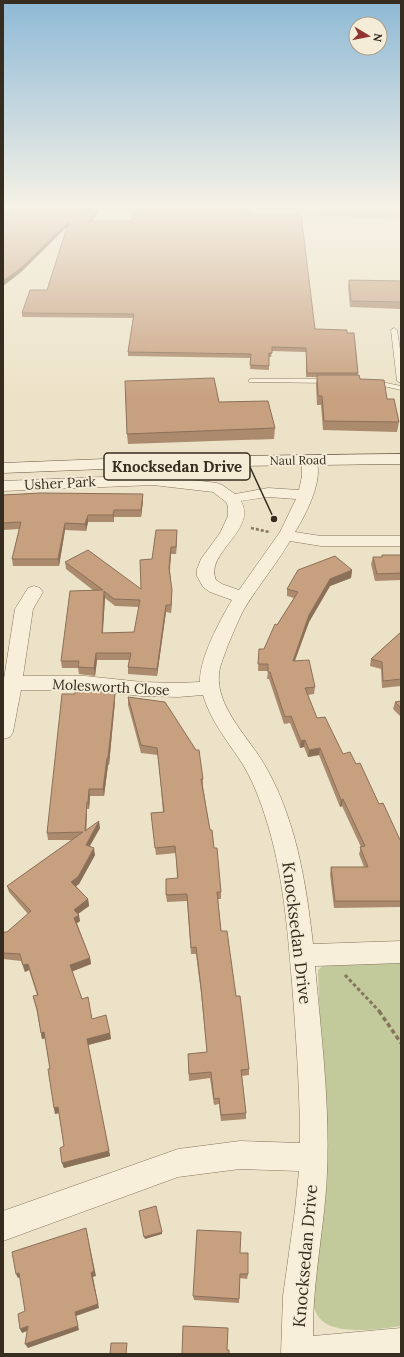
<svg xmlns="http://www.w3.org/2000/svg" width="404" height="1357" viewBox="0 0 404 1357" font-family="Lora,serif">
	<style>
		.green { fill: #c2c99b }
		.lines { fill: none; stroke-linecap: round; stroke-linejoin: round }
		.service-casing { stroke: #86755d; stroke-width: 1 }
		.minor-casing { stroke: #86755d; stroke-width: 1 }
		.secondary-casing { stroke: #685640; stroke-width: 1 }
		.path-far2 { stroke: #86755d; stroke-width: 2.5; stroke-dasharray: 3 2; stroke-linecap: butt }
		.path-far1 { stroke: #86755d; stroke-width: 3; stroke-dasharray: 3.5 2.5; stroke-linecap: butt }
		.path { stroke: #86755d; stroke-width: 3.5; stroke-dasharray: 4.5 3; stroke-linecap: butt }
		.service { fill: #f7efda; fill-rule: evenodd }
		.minor { fill: #f7efda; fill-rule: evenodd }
		.secondary { fill: #f7efda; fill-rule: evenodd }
		.wall { fill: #ab8a6d; fill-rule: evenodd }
		.shaded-wall { fill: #8b7059 }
		.building { fill: #c7a07f; stroke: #8b7059; fill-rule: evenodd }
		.labels { text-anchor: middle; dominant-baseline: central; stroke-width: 4; stroke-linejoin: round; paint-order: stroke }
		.far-street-label { font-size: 12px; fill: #372c20; stroke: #f4ecd6 }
		.street-label { font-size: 14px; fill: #372c20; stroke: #f4ecd6 }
		.near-street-label { font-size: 17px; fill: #372c20; stroke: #f4ecd6 }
		.leader { fill: none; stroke: #372c20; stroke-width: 1.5 }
		.callout-dot { fill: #372c20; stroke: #f4ecd6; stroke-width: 1.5 }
		.callout { fill: #f4ecd6; stroke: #372c20; stroke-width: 1.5 }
		.callout-label { font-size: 15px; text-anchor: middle; font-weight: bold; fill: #372c20 }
	</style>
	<rect width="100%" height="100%" fill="#ece2c7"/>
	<path class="green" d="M 266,209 L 401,209 L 401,219 L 327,217 Z
		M 401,961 L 401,1326 C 381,1329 331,1337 318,1316 C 314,1311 313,1302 310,1296 L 320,1030 L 318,970 L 326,963 Z"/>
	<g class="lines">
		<defs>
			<path id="service" d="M 394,328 L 397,330 L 401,356 L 401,383 L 397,381 L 391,330 Z
				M 251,379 L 330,379 L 334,381 L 330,383 L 249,382 L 249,380 Z
				M 372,380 L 401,386 L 401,390 L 370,383 L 370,381 Z"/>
			<path id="minor" d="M 309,456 L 314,457 C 327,475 305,516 295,532 L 321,536 L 401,536 L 401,546 L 321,546 L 290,541 C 276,565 258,586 244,609 C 238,621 233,633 228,645 C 225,654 220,664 219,674 C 216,705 245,734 261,759 C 295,813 306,881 313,944 L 401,941 L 401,963 L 315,966 C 321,1034 330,1103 327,1172 C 325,1227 312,1281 313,1336 L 401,1328 L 401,1354 L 281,1354 L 283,1296 L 295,1210 L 299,1171 L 240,1169 L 178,1177 L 3,1241 L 3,1211 L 178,1149 L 240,1141 L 300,1143 C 300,1090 296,1036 292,983 C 287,922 282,862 261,804 C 256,790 250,776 242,763 C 228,742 210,720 203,695 L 178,697 L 142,696 L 85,690 L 21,690 L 13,732 L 10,737 L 3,739 L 3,685 L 15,609 L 28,588 L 34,586 L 40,588 L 43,592 L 33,609 L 23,676 L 85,676 L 142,682 L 178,683 L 200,682 C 199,659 220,620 232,600 L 210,592 L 203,587 L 197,576 L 197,569 L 201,559 L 220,533 L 228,516 L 228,506 L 226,502 L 213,492 L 153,485 L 3,491 L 3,481 L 153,475 L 217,483 L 222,485 L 235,494 L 268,488 L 299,490 L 302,476 L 302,460 L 304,457 ZM 268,497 L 296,499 L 280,532 L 239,590 L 222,584 L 216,580 C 204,553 258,530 241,501 Z"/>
			<path id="secondary" d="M 401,454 L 401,464 L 155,467 L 3,473 L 3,463 L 155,457 Z"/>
		</defs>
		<use href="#service" class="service-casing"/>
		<use href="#minor" class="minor-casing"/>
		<use href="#secondary" class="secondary-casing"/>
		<path class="path-far2" d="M 251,528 L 269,532"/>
		<path class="path-far1" d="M 345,975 L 380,1012"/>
		<path class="path" d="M 379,1011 L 401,1043"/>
		<use href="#service" class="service"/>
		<use href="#minor" class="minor"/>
		<use href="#secondary" class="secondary"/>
	</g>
	<path class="wall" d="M 3,209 L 101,209 L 92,221 L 132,221 L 253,214 L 315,329 L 347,333 L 358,373 L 358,375 L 360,379 L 387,399 L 399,422 L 397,432 L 323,430 L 321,405 L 317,405 L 316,384 L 317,377 L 306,377 L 306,352 L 272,351 L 271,357 L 269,357 L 269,370 L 250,369 L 251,358 L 128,356 L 128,352 L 133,318 L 22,317 L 22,313 L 47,290 L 67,227 L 21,272 L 3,286 Z
		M 349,280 L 401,281 L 401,309 L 350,307 L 348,286 Z
		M 219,402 L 275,428 L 274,439 L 128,444 L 127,434 Z
		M 3,495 L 143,501 L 141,517 L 114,517 L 114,522 L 88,522 L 86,531 L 65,530 L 59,566 L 13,566 L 12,559 L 19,529 L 3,530 Z
		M 177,530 L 177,537 L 176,554 L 171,554 L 170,571 L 172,597 L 171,613 L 166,612 L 157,676 L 128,674 L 128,667 L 129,660 L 97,660 L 95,676 L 79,674 L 78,668 L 62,668 L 61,661 L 94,591 L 66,569 L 65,562 L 141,589 L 152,559 ZM 105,598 L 115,606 L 139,607 L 134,632 L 103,633 Z
		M 382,555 L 401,555 L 401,580 L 375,581 L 371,564 L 373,557 L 382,557 Z
		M 352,570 L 351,578 L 330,586 L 309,622 L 295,661 L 315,687 L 314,694 L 308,695 L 317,718 L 343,754 L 356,764 L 401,842 L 401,907 L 334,908 L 330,874 L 331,867 L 364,867 L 359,854 L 361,847 L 342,806 L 340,807 L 319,755 L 308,757 L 304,747 L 300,748 L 290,723 L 284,724 L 269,679 L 267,679 L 268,671 L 258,671 L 259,649 L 264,649 L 277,625 L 294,598 L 287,596 L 287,589 Z
		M 401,632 L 401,686 L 382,688 L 381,669 L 370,666 L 371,659 Z
		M 93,691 L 115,701 L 109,765 L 108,765 L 104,796 L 90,796 L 89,809 L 87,809 L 86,830 L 100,828 L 90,846 L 95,855 L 79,884 L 76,886 L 88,899 L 89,906 L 78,914 L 80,921 L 77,923 L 90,958 L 91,964 L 72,971 L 82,999 L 92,1019 L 110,1033 L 111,1039 L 88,1045 L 110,1156 L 64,1168 L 62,1163 L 64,1146 L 59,1113 L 55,1114 L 50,1069 L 45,1038 L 42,1039 L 37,1012 L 33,996 L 37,995 L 29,970 L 25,972 L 21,961 L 3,959 L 3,932 L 7,932 L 28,914 L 9,892 L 7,886 L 72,840 L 48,840 L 47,833 L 75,694 Z
		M 128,697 L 203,779 L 203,786 L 210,830 L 221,892 L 221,899 L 218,899 L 221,931 L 236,996 L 249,1069 L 249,1075 L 242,1076 L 246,1113 L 246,1119 L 221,1121 L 219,1104 L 214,1105 L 210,1078 L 189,1081 L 188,1061 L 207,1052 L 201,993 L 196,954 L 191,954 L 187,901 L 167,902 L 166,895 L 177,878 L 176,853 L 156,855 L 151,813 L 163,812 L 158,755 L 141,753 L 128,705 Z
		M 401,701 L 401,717 L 393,709 L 395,702 Z
		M 240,1253 L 248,1274 L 247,1279 L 240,1278 L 239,1303 L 194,1300 L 193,1296 Z"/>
	<path class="shaded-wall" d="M 98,209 L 101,209 L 90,224 L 89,221 Z
		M 69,221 L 69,224 L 21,272 L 3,286 L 3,281 Z
		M 143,494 L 143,501 L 141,517 L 141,510 Z
		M 114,510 L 114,522 L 113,515 Z
		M 88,515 L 88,522 L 86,531 L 85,524 Z
		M 65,523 L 65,530 L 59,566 L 58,559 Z
		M 177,530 L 177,537 L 176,554 L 176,547 Z
		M 171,547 L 171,554 L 169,575 L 169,568 Z
		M 352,570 L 351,578 L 330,586 L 309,622 L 292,668 L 293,661 L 309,615 L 330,579 Z
		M 172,590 L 172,597 L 171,613 L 171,605 Z
		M 104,591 L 105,598 L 102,640 L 102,633 Z
		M 166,605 L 166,612 L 157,676 L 157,669 Z
		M 96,653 L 97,660 L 95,676 L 94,668 Z
		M 115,694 L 115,701 L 109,765 L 108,758 Z
		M 305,740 L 304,747 L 300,748 L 301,741 Z
		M 320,748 L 319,755 L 308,757 L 309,750 Z
		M 107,758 L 108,765 L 104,796 L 103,789 Z
		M 89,789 L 90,796 L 89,809 L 88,802 Z
		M 343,799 L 342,806 L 340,807 L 341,800 Z
		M 87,802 L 87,809 L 86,838 L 85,831 Z
		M 99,821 L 100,828 L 86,852 L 86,845 Z
		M 94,848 L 95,855 L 79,884 L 72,889 L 71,882 Z
		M 88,899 L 89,906 L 75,916 L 74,910 Z
		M 79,915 L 80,921 L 76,924 L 74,918 Z
		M 90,958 L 91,964 L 71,972 L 70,965 Z
		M 28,964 L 29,970 L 25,972 L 23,965 Z
		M 44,1032 L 46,1038 L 42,1039 L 41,1033 Z
		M 110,1033 L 111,1039 L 88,1045 L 87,1039 Z
		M 58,1107 L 59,1113 L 55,1114 L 54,1108 Z
		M 109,1151 L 110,1156 L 64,1168 L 62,1163 Z
		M 86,1228 L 96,1276 L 93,1277 L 99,1308 L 76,1316 L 79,1330 L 28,1348 L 25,1344 L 75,1312 L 91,1273 Z
		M 162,1232 L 162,1234 L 145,1239 L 144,1237 Z
		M 19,1273 L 21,1277 L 18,1278 L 16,1274 Z
		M 28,1326 L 30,1330 L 22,1333 L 20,1329 Z"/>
	<path class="building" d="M 3,209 L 98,209 L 89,221 L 132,221 L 134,209 L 252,209 L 253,214 L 301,214 L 315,329 L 347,330 L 347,333 L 354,333 L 358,373 L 307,373 L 306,348 L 272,347 L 272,353 L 269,353 L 269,366 L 250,365 L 251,354 L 128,352 L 134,314 L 22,313 L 30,290 L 47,290 L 69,221 L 21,268 L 3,281 Z
		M 349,280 L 401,281 L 401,302 L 351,301 Z
		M 317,375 L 359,375 L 360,379 L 384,380 L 387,399 L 394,399 L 399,422 L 324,421 L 322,396 L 318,396 Z
		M 214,378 L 219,402 L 268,401 L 275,428 L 127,434 L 125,381 Z
		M 40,493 L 143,494 L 141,510 L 114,510 L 113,515 L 88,515 L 85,524 L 65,523 L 58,559 L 12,559 L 21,522 L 3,523 L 3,495 Z
		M 156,530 L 177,530 L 176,547 L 171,547 L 169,568 L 172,590 L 171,605 L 166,605 L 157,669 L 128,667 L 131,653 L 96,653 L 94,668 L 78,667 L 79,661 L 61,661 L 70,591 L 103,590 L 65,562 L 88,550 L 141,589 L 140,560 L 152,559 ZM 104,591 L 114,599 L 140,600 L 134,632 L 102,633 Z
		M 382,555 L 401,555 L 401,573 L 377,574 L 373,557 L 382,557 Z
		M 335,556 L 352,570 L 330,579 L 309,615 L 293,661 L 309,660 L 315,687 L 305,688 L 317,718 L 325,717 L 343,754 L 350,752 L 356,764 L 360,763 L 379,804 L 383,803 L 401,842 L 401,901 L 335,901 L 331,867 L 368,867 L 360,847 L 365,846 L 343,799 L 341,800 L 320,748 L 309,750 L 305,740 L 301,741 L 291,716 L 285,717 L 270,672 L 268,672 L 268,664 L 258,664 L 259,649 L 264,649 L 275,624 L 277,625 L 298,592 L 287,589 L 298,570 Z
		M 401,632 L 401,679 L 383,681 L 382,662 L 371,659 Z
		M 76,684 L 93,685 L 92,690 L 115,694 L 108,758 L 107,758 L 103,789 L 89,789 L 88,802 L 87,802 L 85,831 L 99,821 L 86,845 L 94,848 L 78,877 L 71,882 L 88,899 L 74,910 L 79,915 L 74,918 L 90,958 L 70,965 L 82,999 L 88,997 L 92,1019 L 106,1015 L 110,1033 L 87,1039 L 109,1151 L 62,1163 L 60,1148 L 64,1146 L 58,1107 L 54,1108 L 48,1069 L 50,1069 L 44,1032 L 41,1033 L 37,1009 L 33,996 L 38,995 L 28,964 L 23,965 L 20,954 L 3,953 L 3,932 L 7,932 L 31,911 L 7,886 L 83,832 L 47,833 L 62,694 L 75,694 Z
		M 128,697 L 165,702 L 196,750 L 199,750 L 203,779 L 201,779 L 210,830 L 212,830 L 214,848 L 217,848 L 221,892 L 217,892 L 221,931 L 227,931 L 236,996 L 240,996 L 245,1036 L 249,1069 L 241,1070 L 246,1113 L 221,1115 L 219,1098 L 214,1099 L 211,1072 L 189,1074 L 188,1054 L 207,1052 L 201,987 L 196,947 L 191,948 L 187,894 L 166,895 L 166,879 L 178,878 L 175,846 L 155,848 L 151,813 L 164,812 L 157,748 L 141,745 Z
		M 401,701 L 401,708 L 395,702 Z
		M 156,1206 L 162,1232 L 144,1237 L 139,1211 Z
		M 86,1228 L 94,1271 L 91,1273 L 98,1304 L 75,1312 L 78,1326 L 25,1344 L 28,1326 L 20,1329 L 18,1314 L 25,1311 L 19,1273 L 16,1274 L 12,1252 Z
		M 197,1230 L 241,1232 L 240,1253 L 248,1253 L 248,1274 L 240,1274 L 239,1299 L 193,1296 Z
		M 183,1326 L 228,1328 L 227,1350 L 229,1350 L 229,1354 L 182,1354 Z
		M 111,1343 L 127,1343 L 126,1354 L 110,1354 Z"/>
	<linearGradient id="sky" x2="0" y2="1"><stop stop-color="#8eb9d6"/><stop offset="0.52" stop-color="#f6f2e6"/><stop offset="1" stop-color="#f6f2e6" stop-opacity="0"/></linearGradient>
	<rect width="404" height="399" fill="url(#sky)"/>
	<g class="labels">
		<g class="far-street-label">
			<text transform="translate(298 460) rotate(-1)">Naul Road</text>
		</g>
		<g class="street-label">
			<text transform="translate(60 483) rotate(-3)">Usher Park</text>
			<text transform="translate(111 687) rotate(3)">Molesworth Close</text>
		</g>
		<g class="near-street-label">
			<text transform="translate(297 933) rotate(83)">Knocksedan Drive</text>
			<text transform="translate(305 1256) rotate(-85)">Knocksedan Drive</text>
		</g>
	</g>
	<path class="leader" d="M274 519L250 467"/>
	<circle class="callout-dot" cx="274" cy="519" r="4"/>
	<rect class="callout" x="104" y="453" width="146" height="27" rx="4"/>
	<g class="callout-label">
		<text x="177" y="472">Knocksedan Drive</text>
	</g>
	<rect width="404" height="1357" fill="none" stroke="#372c20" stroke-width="8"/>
	<g transform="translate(368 36) rotate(100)"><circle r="19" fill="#f4ecd6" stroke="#a89f8d"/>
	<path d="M0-3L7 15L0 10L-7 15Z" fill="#913431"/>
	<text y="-6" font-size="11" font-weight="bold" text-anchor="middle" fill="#372c20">N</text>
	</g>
</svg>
